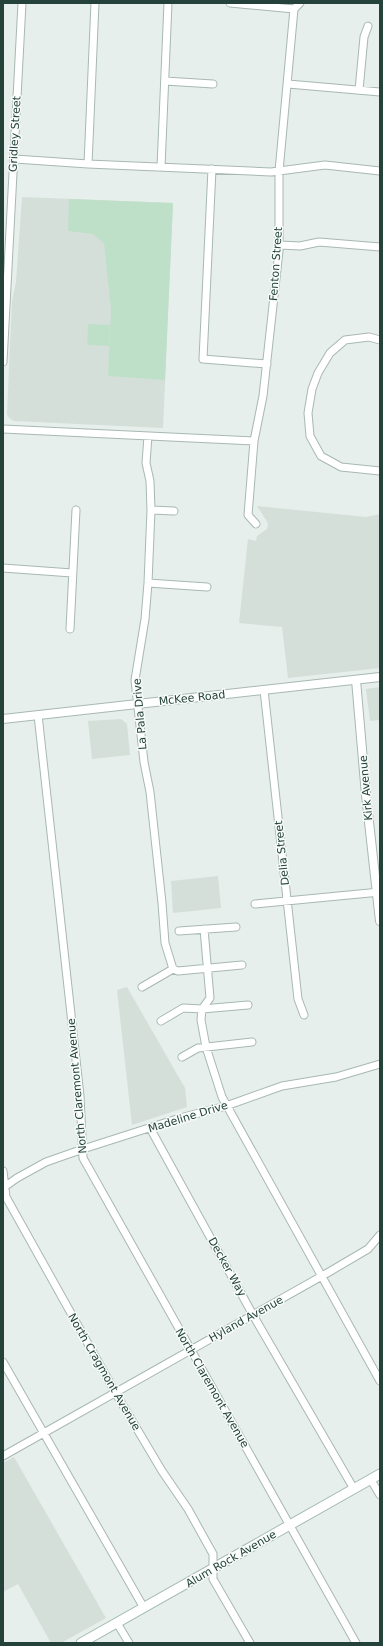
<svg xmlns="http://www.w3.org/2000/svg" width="383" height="1646" viewBox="0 0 383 1646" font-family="'DejaVu Sans',sans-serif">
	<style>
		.built { fill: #d4dfda }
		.green { fill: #bfe0c8 }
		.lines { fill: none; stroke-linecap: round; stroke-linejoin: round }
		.minor-casing { stroke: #a8b8b2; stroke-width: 9 }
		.tertiary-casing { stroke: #a8b8b2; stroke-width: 10 }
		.secondary-casing { stroke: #a4bbb3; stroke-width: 11 }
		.minor { stroke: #fff; stroke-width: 7 }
		.tertiary { stroke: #fff; stroke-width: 8 }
		.secondary { stroke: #fff; stroke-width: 9 }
		.labels { text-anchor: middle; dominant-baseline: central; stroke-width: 3; stroke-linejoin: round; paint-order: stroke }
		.street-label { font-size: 11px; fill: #24423a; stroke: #f7fbf9 }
	</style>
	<rect width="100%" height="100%" fill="#e6efeb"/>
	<path class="built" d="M 22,197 L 173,203 L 163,428 L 14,421 L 9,418 L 7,414 L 12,301 L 16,282 Z
		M 257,506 L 366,517 L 380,514 L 380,668 L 288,678 L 282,627 L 239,623 L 248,539 L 256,541 L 257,536 L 267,529 L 268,523 Z
		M 380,687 L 380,720 L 370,721 L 366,689 Z
		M 121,719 L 127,724 L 130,755 L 92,759 L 88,721 Z
		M 218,876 L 221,908 L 173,913 L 171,881 Z
		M 127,987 L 185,1088 L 187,1107 L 132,1125 L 117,990 Z
		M 14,1457 L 106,1618 L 61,1643 L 51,1643 L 18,1584 L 3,1592 L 3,1463 Z"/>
	<path class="green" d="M 69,199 L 173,203 L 165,380 L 108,376 L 111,310 L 104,243 L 93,234 L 68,231 Z
		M 88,324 L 110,325 L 109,346 L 87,345 Z"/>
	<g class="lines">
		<defs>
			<path id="minor" d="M 230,3 L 294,9
				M 165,81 L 213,84
				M 288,84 L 380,92
				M 359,90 L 364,37 L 368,26
				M 15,159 L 88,164 L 271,172 L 325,165 L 380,171
				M 88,164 L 95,3
				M 161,167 L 168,3
				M 212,169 L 203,359 L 267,364
				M 280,245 L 300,246 L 319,242 L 380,247
				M 380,340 L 369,337 L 345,340 L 330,353 L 318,373 L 312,389 L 308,413 L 310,436 L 321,456 L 341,467 L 380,471
				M 3,362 L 22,3
				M 3,429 L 254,441
				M 148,436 L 146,463 L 150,481 L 151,510 L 148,583 L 145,619 L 135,680 L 144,762 L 150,792 L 162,903 L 165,943 L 173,969 L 178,971 L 242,965
				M 151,510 L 174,511
				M 256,524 L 248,515 L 254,441 L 263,396 L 279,251 L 279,171 L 294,9 L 300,3
				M 3,568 L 72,573
				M 148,583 L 207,587
				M 70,629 L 76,510
				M 264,690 L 298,999 L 304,1015
				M 38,715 L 80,1096 L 83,1158 L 356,1643
				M 255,904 L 380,892
				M 204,929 L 210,998 L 202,1009 L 201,1020 L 206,1047 L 222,1097 L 380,1381
				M 179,931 L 236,927
				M 142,987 L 173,969
				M 161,1021 L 183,1008 L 202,1009 L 248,1005
				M 182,1057 L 198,1048 L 252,1042
				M 150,1128 L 253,1315 L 354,1489
				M 3,1171 L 6,1197 L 115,1392 L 162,1471 L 188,1509 L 213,1554 L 213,1579 L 250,1643
				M 3,1188 L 17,1178 L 46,1162 L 83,1149 L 180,1118 L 226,1106 L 282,1086 L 336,1077 L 380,1064
				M 3,1362 L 144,1608
				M 3,1456 L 329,1272 L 368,1249 L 380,1235
				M 371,1480 L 380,1495
				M 117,1623 L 129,1643"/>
			<path id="tertiary" d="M 356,680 L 366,795 L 380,921
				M 3,719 L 380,677"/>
			<path id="secondary" d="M 81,1643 L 380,1474"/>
		</defs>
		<use href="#minor" class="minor-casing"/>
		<use href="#tertiary" class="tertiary-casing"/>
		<use href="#secondary" class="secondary-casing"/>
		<use href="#minor" class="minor"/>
		<use href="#tertiary" class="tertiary"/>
		<use href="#secondary" class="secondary"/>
	</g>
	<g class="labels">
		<g class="street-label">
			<text transform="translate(15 134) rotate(-87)">Gridley Street</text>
			<text transform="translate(276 264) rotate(-86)">Fenton Street</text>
			<text transform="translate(192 698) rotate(-6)">McKee Road</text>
			<text transform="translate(140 714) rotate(-95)">La Pala Drive</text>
			<text transform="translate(366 788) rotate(-95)">Kirk Avenue</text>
			<text transform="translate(282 853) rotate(-96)">Delia Street</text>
			<text transform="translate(77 1086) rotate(-95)">North Claremont Avenue</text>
			<text transform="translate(188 1117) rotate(-17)">Madeline Drive</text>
			<text transform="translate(227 1267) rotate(61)">Decker Way</text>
			<text transform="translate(246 1319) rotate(-29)">Hyland Avenue</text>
			<text transform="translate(104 1372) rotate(60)">North Cragmont Avenue</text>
			<text transform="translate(212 1388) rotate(60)">North Claremont Avenue</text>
			<text transform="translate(231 1559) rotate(-30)">Alum Rock Avenue</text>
		</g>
	</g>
	<rect width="383" height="1646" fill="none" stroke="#24423a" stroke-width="8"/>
</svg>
